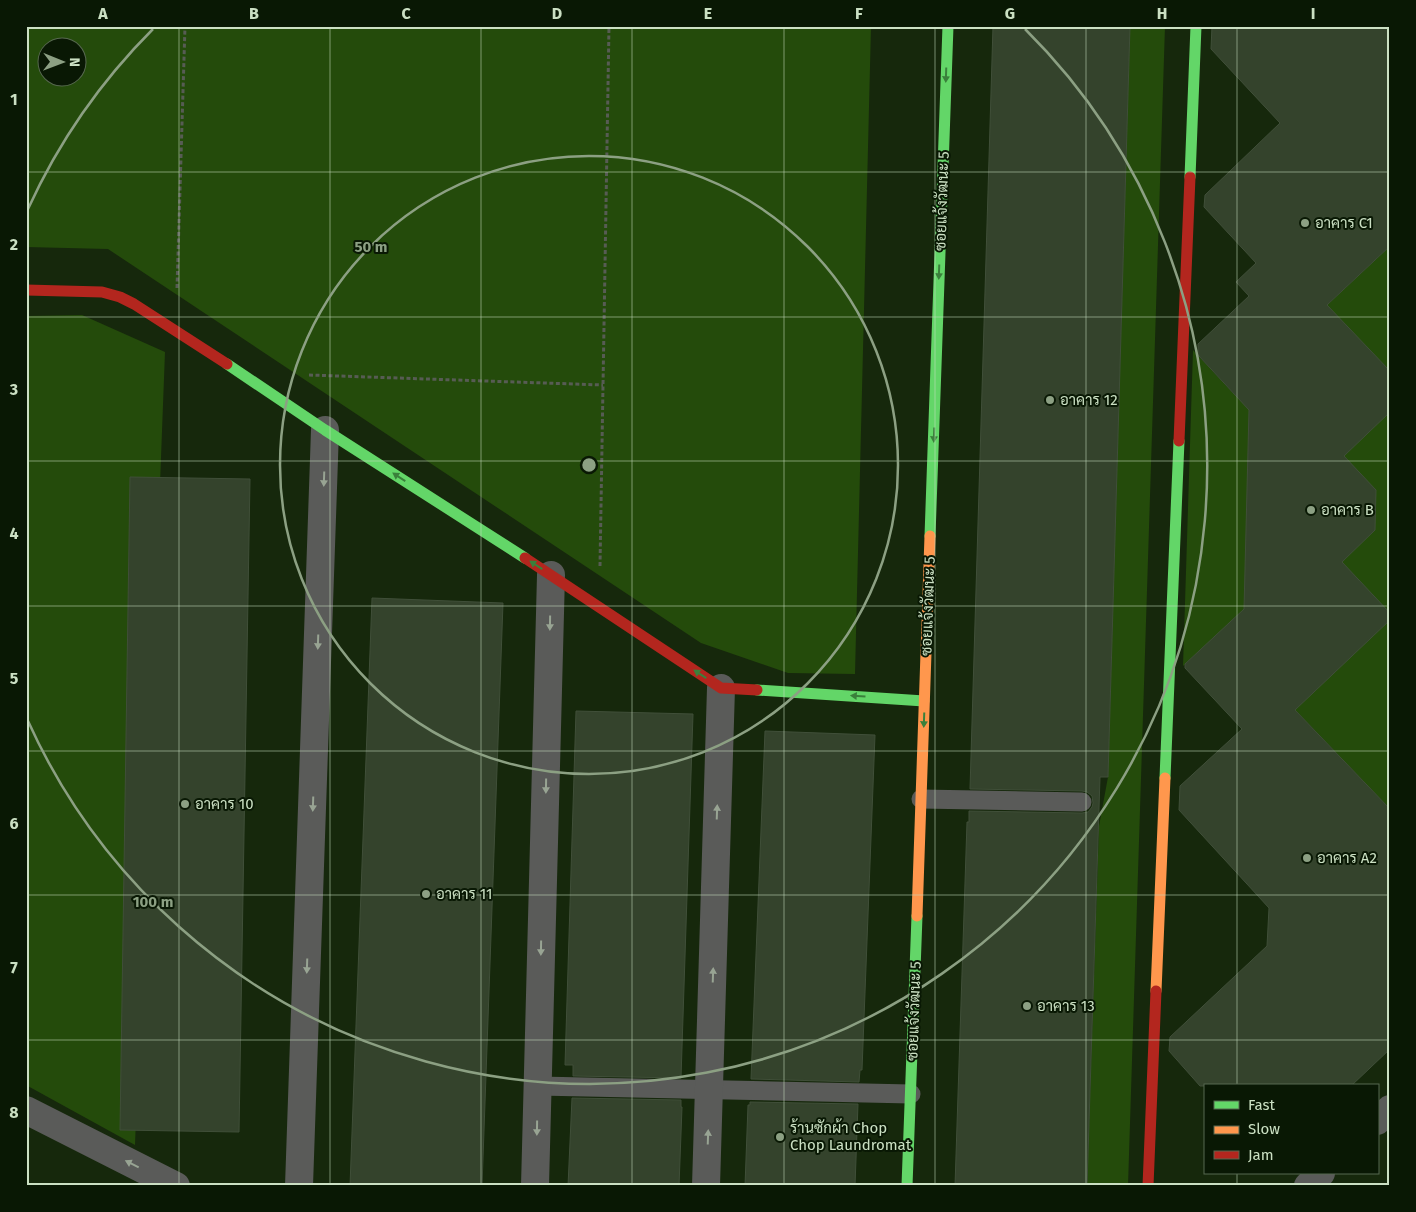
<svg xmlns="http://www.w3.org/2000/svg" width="1416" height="1212" viewBox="0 0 1416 1212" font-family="'Fira Sans',Sarabun,sans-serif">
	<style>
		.green { fill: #244b0b; fill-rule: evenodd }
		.building { fill: #34432c; stroke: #404f39 }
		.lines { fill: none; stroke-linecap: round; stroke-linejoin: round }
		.path { stroke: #575c54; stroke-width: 3; stroke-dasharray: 4 2.5; stroke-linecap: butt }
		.lane { stroke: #5a5b59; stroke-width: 19 }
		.street { stroke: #5a5b59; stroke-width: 28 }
		.fast { stroke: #63d668; stroke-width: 11 }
		.slow { stroke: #ff974d; stroke-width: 11 }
		.jam { stroke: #b3261e; stroke-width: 11 }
		.oneway { fill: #3a803b }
		.oneway2 { fill: #98a493 }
		.grid { fill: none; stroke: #cbe0c3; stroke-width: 1; stroke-opacity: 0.55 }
		.ring { fill: none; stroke: #8ca083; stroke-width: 2.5 }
		.poi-dot { fill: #8ca083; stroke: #091804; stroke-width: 2 }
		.labels { text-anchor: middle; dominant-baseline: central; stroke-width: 4; stroke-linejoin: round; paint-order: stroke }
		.street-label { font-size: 15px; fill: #cbe0c3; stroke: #091804 }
		.poi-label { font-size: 15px; fill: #cbe0c3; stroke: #091804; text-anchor: start }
		.centre { fill: #8ca083; stroke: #091804; stroke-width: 2.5 }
		.ring-label { font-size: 15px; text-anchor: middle; font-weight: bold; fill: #8ca083; stroke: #091804; stroke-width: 4; stroke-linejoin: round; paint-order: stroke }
		.neatline { fill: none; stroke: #cbe0c3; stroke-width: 2 }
		.grid-label { font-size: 16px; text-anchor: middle; font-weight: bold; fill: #cbe0c3 }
	</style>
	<rect width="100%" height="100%" fill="#16280c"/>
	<path class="green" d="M 26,26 L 871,26 L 855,674 L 788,673 L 701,643 L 108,249 L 26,247 ZM 48,48 L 78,48 L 78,78 L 48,78 Z
		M 1130,26 L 1165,26 L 1128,1186 L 1087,1186 L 1099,826 L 1108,777 Z
		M 1390,246 L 1390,809 L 1220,632 L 1183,666 L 1193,350 L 1233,393 Z
		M 82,315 L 165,352 L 135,1145 L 26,1085 L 26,316 Z"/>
	<path class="building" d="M 993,26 L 1130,26 L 1108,777 L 1100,777 L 1087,1186 L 955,1186 L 967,822 L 969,822 L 969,811 L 1082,813 L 1088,812 L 1092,807 L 1093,803 L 1092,796 L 1087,792 L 1082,791 L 970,789 Z
		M 1212,26 L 1390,26 L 1390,246 L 1327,305 L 1390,371 L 1390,412 L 1344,456 L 1376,490 L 1375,530 L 1342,562 L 1390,613 L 1390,620 L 1295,710 L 1390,809 L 1390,1049 L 1351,1086 L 1200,1086 L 1169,1051 L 1170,1037 L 1267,946 L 1269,908 L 1179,810 L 1180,786 L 1242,729 L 1185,668 L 1185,664 L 1244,609 L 1249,410 L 1198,355 L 1198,344 L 1249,296 L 1236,282 L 1256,263 L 1204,207 L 1205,195 L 1280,123 L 1211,49 Z
		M 130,477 L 250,479 L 239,1132 L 120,1130 Z
		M 372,598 L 503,603 L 482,1186 L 350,1186 Z
		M 576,711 L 693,714 L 681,1078 L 573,1076 L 573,1065 L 565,1065 Z
		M 765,731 L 875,735 L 862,1070 L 860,1070 L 859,1082 L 751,1079 Z
		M 572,1098 L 681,1100 L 681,1107 L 682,1107 L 679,1186 L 568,1186 Z
		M 750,1102 L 858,1104 L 855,1186 L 745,1186 L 748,1105 L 750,1105 Z"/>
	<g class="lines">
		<path class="path" d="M 177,288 L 185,26
			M 309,375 L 603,385
			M 600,566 L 609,26"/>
		<path class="lane" d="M 921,799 L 1082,802
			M 538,1086 L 911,1094"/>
		<path class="street" d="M 26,1110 L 176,1186
			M 1377,1121 L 1390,1109
			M 299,1186 L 325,430
			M 535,1186 L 551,575
			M 706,1186 L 721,688
			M 1308,1186 L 1321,1173"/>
		<path class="fast" d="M 1190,177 L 1196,26
			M 227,364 L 325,430 L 525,558
			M 930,536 L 948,26
			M 757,690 L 924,701
			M 1165,778 L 1179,441
			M 907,1186 L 917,916"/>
		<path class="slow" d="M 917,916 L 930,536
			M 1156,991 L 1165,778"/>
		<path class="jam" d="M 26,290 L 102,292 L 120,297 L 134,304 L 227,364
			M 1179,441 L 1190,177
			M 525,558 L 721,688 L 757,690
			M 1148,1186 L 1156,991"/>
	</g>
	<defs><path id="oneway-solid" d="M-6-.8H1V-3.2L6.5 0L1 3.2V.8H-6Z" transform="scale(1.25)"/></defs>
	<g class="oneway">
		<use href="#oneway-solid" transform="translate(946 75) rotate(92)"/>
		<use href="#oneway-solid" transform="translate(939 272) rotate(92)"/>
		<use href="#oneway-solid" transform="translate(934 435) rotate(92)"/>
		<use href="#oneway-solid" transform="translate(399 477) rotate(-147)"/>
		<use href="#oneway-solid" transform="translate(536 565) rotate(-147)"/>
		<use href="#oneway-solid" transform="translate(700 674) rotate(-147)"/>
		<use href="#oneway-solid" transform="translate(858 696) rotate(-176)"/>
		<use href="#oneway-solid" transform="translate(924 720) rotate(92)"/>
	</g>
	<g class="oneway2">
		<use href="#oneway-solid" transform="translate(324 479) rotate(92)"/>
		<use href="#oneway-solid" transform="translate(550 623) rotate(91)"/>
		<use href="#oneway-solid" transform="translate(318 642) rotate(92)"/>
		<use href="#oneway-solid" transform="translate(546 786) rotate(91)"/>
		<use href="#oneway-solid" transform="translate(313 804) rotate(92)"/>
		<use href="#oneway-solid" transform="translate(717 812) rotate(-88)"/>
		<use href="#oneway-solid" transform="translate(541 948) rotate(91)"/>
		<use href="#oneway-solid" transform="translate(307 966) rotate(92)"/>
		<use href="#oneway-solid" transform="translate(713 975) rotate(-88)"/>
		<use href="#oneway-solid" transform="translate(537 1128) rotate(91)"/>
		<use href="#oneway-solid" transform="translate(708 1137) rotate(-88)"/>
		<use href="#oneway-solid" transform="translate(132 1164) rotate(-153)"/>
	</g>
	<path class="grid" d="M 179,26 L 179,1186M 330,26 L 330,1186M 481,26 L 481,1186M 632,26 L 632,1186M 784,26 L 784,1186M 935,26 L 935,1186M 1086,26 L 1086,1186M 1237,26 L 1237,1086M 26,172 L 1390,172M 26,317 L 1390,317M 26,461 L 1390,461M 26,606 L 1390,606M 26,751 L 1390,751M 26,895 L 1390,895M 26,1040 L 1390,1040M 1237,1173 L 1237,1186"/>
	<g class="ring">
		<circle cx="589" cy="465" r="309"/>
		<path d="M28 209A617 617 0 0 1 153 29M1025 29A617 617 0 1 1 28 721"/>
	</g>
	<g class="poi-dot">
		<circle cx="1305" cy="223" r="5"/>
		<circle cx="1050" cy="400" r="5"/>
		<circle cx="1311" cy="510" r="5"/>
		<circle cx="185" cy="804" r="5"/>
		<circle cx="1307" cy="858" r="5"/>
		<circle cx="426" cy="894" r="5"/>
		<circle cx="1027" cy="1006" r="5"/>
		<circle cx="780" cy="1137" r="5"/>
	</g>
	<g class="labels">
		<g class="street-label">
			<text transform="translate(942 201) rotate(-88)">ซอยแจ้งวัฒนะ 5</text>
			<text transform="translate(928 606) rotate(-88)">ซอยแจ้งวัฒนะ 5</text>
			<text transform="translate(914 1011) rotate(-88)">ซอยแจ้งวัฒนะ 5</text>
		</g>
		<g class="poi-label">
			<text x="1315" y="223">อาคาร C1</text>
			<text x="1060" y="400">อาคาร 12</text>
			<text x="1321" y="510">อาคาร B</text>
			<text x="195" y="804">อาคาร 10</text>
			<text x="1317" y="858">อาคาร A2</text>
			<text x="436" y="894">อาคาร 11</text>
			<text x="1037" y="1006">อาคาร 13</text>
			<text x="790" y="1128">ร้านซักผ้า Chop<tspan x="790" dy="17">Chop Laundromat</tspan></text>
		</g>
	</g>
	<circle cx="589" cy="465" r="8" class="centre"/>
	<g class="ring-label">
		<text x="371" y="252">50 m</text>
		<text x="153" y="907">100 m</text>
	</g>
	<rect width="1416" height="1212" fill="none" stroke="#091804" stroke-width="55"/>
	<rect x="1204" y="1084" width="175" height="90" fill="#091804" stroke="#576850"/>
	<rect x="1214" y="1101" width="25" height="8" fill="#63d668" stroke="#576850"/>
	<text x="1248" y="1110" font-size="15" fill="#cbe0c3">Fast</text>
	<rect x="1214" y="1126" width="25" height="8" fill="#ff974d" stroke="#576850"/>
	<text x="1248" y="1134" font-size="15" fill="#cbe0c3">Slow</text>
	<rect x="1214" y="1151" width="25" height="8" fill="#b3261e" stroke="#576850"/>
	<text x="1248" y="1160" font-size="15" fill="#cbe0c3">Jam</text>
	<g transform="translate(62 62) rotate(91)"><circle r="24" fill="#091804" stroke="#576850"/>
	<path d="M0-4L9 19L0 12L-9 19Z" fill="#8ca083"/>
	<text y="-8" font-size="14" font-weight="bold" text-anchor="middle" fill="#cbe0c3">N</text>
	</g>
	<rect x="28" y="28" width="1360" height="1156" class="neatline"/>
	<g class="grid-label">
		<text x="103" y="19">A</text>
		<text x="254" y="19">B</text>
		<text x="406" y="19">C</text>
		<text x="557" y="19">D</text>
		<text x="708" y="19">E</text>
		<text x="859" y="19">F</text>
		<text x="1010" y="19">G</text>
		<text x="1162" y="19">H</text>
		<text x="1313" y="19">I</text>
		<text x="14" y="105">1</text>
		<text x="14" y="250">2</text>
		<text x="14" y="395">3</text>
		<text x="14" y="539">4</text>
		<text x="14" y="684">5</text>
		<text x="14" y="829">6</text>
		<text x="14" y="973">7</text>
		<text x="14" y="1118">8</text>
	</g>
</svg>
